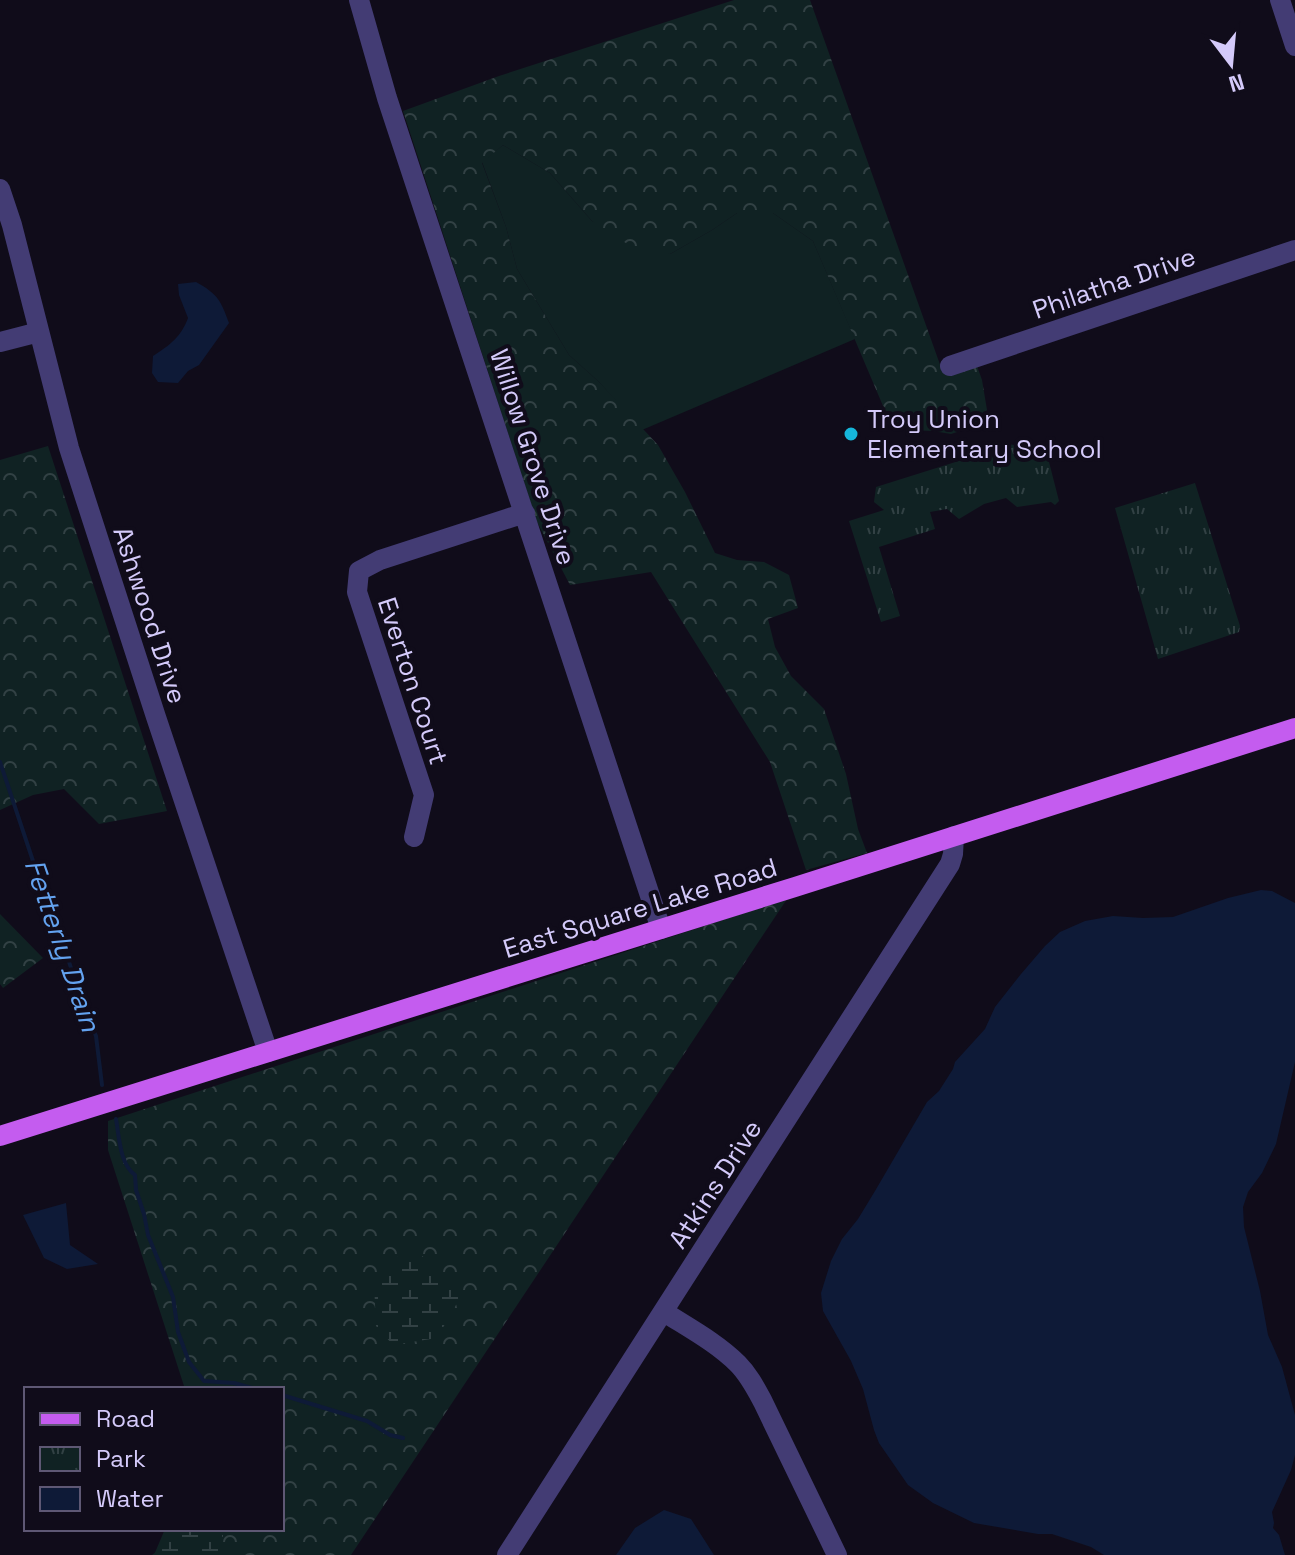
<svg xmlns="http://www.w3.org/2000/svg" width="1295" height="1555" viewBox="0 0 1295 1555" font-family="'Space Grotesk',sans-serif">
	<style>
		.grass { fill: #102223 }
		.forest { fill: url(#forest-crowns) }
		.wetland { fill: url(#wetland-marsh) }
		.park { fill: url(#park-tufts) }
		.water { fill: #0e1a37 }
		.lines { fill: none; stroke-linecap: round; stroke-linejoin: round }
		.stream { stroke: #0e1a37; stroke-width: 4 }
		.minor { stroke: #433c74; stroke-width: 20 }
		.major { stroke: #c45cef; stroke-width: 20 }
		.poi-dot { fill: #16b6da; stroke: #100c1a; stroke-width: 3 }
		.labels { text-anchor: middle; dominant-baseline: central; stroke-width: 8; stroke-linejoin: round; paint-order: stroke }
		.street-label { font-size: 26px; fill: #d4cafa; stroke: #100c1a }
		.poi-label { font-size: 26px; fill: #d4cafa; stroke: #100c1a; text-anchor: start }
		.water-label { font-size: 28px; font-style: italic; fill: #63a2ef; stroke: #100c1a }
	</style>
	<defs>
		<pattern id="forest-crowns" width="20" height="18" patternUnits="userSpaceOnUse" patternTransform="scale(2)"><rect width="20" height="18" fill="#102223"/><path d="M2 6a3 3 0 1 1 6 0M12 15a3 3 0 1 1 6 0" fill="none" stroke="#324144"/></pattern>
		<pattern id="wetland-marsh" width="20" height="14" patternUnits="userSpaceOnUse" patternTransform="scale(2)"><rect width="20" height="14" fill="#102223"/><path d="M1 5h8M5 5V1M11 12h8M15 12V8" fill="none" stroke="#324144"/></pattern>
		<pattern id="park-tufts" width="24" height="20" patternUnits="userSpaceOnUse" patternTransform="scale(2)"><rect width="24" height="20" fill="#102223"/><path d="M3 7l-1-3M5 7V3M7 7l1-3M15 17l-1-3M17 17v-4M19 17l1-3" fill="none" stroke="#324144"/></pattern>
	</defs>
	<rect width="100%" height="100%" fill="#100c1a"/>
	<path class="grass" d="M 503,145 L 550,173 L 592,221 L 670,254 L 712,230 L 737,213 L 773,213 L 813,241 L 855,339 L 642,430 L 599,382 L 569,355 L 517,269 L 506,227 L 482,162 Z"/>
	<path class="forest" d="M 734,0 L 810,0 L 943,373 L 977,366 L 982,380 L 987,410 L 972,427 L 951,434 L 933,431 L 910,430 L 889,420 L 813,241 L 773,213 L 737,213 L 712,230 L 670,254 L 638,251 L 592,221 L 550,173 L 503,145 L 482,163 L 506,227 L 517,269 L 569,355 L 599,382 L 658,445 L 685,492 L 715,553 L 737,560 L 764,562 L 789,575 L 798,608 L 768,619 L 775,647 L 791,676 L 824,709 L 846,774 L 858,829 L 867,853 L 806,870 L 770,762 L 651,572 L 570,585 L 537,522 L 403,111 L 499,76 Z
		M 48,446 L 167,811 L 99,824 L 64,789 L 33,795 L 0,810 L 0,460 Z
		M 787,899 L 351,1555 L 152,1555 L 186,1529 L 282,1529 L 282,1389 L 185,1389 L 108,1150 L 108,1121 Z
		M 0,914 L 43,958 L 3,988 L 0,984 Z"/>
	<path class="wetland" d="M 409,1245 L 464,1291 L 437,1338 L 393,1345 L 376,1326 L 374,1282 Z
		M 165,1529 L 224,1529 L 220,1555 L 154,1555 Z"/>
	<path class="park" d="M 993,443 L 1025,446 L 1049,462 L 1059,501 L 1055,505 L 1051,502 L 1017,507 L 1006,498 L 984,504 L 959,519 L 947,509 L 930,512 L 935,529 L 879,547 L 900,616 L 881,622 L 849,521 L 884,510 L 874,502 L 876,487 L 965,459 Z
		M 1195,483 L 1240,626 L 1239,632 L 1158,659 L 1115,508 Z"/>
	<path class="water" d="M 196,282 C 218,294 221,301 229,323 L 199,365 L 188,371 L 178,383 L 158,382 L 152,373 L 153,356 C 170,345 181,337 188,318 L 179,295 L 178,284 Z
		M 1261,890 L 1272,891 L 1295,903 L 1295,1062 L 1276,1144 L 1262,1173 L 1248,1192 L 1243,1207 L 1244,1227 L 1260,1291 L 1268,1335 L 1282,1367 L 1295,1415 L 1295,1455 L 1291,1470 L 1272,1512 L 1274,1523 L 1273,1528 L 1279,1535 L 1285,1555 L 1104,1555 L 1091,1547 L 1052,1534 L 1038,1534 L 974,1523 L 933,1503 L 908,1485 L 879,1443 L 874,1430 L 863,1389 L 851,1361 L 823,1311 L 821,1293 L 831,1261 L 842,1239 L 858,1219 L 875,1191 L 927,1102 L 939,1091 L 953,1069 L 955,1062 L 985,1029 L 995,1007 L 1021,974 L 1045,946 L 1060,932 L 1085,921 L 1113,916 L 1143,918 L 1173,917 L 1228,898 Z
		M 66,1203 L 70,1245 L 98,1264 L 67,1269 L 44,1258 L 23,1215 Z
		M 664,1510 L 691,1519 L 714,1555 L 616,1555 L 635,1528 Z"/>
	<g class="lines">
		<path class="stream" d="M 0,762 L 52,918 L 59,931 L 84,1008 L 96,1036 L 102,1085
			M 116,1119 C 119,1136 120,1165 135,1175 L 136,1190 L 144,1214 L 148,1235 L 173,1297 L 178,1332 L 189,1362 L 204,1381 L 234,1383 L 256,1389
			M 282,1395 L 367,1421 L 390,1435 L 403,1438"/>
		<path class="minor" d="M 359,0 L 387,98 L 661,929
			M 1280,0 L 1295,46
			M 0,189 L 12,225 L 69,448 L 156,717 L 268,1052
			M 0,342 L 39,332
			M 950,366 L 1295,250
			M 414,837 L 424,795 L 357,592 L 359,571 L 380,560 L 525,513
			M 664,1312 C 689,1328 717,1343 738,1364 C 749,1375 756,1389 763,1402 L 837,1555
			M 507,1555 L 950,864 L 953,854 L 954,836"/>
		<path class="major" d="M 0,1136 L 795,887 L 1295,728"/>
	</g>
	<circle class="poi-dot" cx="851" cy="434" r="8"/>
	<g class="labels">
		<g class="street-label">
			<text transform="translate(1114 283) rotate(-19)">Philatha Drive</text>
			<text transform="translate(533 457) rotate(72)">Willow Grove Drive</text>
			<text transform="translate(150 615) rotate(72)">Ashwood Drive</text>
			<text transform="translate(413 681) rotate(72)">Everton Court</text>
			<text transform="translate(640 908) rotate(-17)">East Square Lake Road</text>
			<text transform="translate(715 1184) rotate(-57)">Atkins Drive</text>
		</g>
		<g class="poi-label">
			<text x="867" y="419">Troy Union<tspan x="867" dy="30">Elementary School</tspan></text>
		</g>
		<g class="water-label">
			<text transform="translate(63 945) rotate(71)">Fetterly Drain</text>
		</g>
	</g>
	<rect x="24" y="1387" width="260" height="144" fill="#100c1a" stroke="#5e5874" stroke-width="2"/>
	<rect x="40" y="1413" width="40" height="12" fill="#c45cef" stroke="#5e5874" stroke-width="2"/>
	<text x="96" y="1427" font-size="24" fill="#d4cafa">Road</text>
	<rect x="40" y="1447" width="40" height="24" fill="url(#park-tufts)" stroke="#5e5874" stroke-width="2"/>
	<text x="96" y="1467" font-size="24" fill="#d4cafa">Park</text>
	<rect x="40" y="1487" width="40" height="24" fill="#0e1a37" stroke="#5e5874" stroke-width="2"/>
	<text x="96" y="1507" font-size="24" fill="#d4cafa">Water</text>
	<g transform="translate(1231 64) rotate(164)" stroke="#100c1a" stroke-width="6" paint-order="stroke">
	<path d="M0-6L14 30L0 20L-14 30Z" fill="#d4cafa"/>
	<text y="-12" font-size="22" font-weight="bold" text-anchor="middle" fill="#d4cafa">N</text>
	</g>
</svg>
